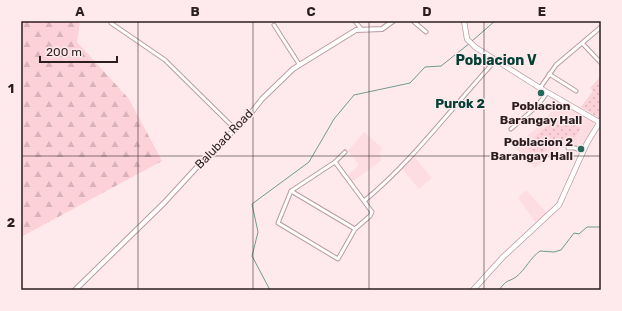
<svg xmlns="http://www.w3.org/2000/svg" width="622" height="311" viewBox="0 0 622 311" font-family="Rubik,sans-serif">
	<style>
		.built { fill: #fedde2 }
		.grass { fill: url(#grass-dots) }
		.forest { fill: url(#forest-firs) }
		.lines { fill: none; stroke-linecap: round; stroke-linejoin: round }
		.stream { stroke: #6f9a8f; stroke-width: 1 }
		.minor-casing { stroke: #ba9ba0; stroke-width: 5 }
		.tertiary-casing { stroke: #ba9ba0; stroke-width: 6 }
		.secondary-casing { stroke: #ba9ba0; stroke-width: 6 }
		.minor { stroke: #fff; stroke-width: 3 }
		.tertiary { stroke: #fff; stroke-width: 4 }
		.secondary { stroke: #fff; stroke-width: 4.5 }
		.grid { fill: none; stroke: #2a1e20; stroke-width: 1; stroke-opacity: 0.55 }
		.poi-dot { fill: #25695b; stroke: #feeaed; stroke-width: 1.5 }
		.labels { text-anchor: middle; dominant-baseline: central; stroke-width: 3; stroke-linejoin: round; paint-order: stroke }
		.poi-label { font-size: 12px; font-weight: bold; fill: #2a1e20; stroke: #feeaed }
		.street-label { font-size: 12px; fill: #2a1e20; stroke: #feeaed }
		.neighbourhood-label { font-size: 13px; font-weight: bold; fill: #044036; stroke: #feeaed }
		.quarter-label { font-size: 14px; font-weight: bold; fill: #044036; stroke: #feeaed }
		.neatline { fill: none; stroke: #2a1e20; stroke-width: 1.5 }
		.grid-label { font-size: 13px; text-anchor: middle; font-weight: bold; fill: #2a1e20 }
	</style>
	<defs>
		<pattern id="grass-dots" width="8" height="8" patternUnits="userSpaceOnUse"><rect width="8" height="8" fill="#fcd1d8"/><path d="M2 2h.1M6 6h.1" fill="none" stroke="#d8b3b9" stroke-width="1.8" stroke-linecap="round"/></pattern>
		<pattern id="forest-firs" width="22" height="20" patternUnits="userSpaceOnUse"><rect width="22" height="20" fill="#fcd1d8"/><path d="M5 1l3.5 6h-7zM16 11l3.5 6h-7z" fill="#d8b3b9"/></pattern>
	</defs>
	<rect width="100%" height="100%" fill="#feeaed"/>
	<path class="built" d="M 559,101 L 595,122 L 584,146 L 580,145 L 578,148 L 571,146 L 558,149 L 535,168 L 514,147 L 544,122 Z
		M 364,132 L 382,148 L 379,154 L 382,160 L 352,182 L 348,175 L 359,165 L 348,151 Z
		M 413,155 L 432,178 L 419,189 L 401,168 Z
		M 526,190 L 547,213 L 536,223 L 518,198 Z"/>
	<path class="grass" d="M 601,76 L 601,117 L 599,118 L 581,107 L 593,91 L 590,88 Z
		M 564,118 L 581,128 L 573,141 L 557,140 L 537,158 L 525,146 L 544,128 Z"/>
	<path class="forest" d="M 21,21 L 80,21 L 77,42 L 129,99 L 162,161 L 21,237 Z"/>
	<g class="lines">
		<path class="stream" d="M 472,41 L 495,21
			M 270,290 L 252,256 L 258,232 L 252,204 L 309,162 L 334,119 L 354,95 L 410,83 L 425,67 L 441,66 L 470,43
			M 499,290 C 508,278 507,283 516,277 C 526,269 530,258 540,251 L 554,252 L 561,250 L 574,233 L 579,234 L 587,227 L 601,227"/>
		<defs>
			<path id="minor" d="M 111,21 L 111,23 L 165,60 L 235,129
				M 355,21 L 361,29
				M 413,21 L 426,32
				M 274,25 L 299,64
				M 583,44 L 601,63
				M 549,74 L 576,91
				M 540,88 L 556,65 L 601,27
				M 511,129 L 537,106 L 547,93
				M 568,148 L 575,148 L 583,152
				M 335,162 L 372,212 L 370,216 L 355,229 L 338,259 L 278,223 L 291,191 L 335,162 L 345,152
				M 291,191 L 355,229
				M 364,201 C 411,163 453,106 495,61"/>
			<path id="tertiary" d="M 75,290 L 164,203 L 198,166 L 251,113 L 262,99 L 293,69 L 356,30 L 382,29 L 393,21"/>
			<path id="secondary" d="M 464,21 L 467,39 L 475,47 L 540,88 L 599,122
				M 473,290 L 503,257 L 559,205 L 587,143 L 601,120"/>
		</defs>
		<use href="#minor" class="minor-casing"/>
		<use href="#tertiary" class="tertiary-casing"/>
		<use href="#secondary" class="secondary-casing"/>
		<use href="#minor" class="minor"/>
		<use href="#tertiary" class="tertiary"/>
		<use href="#secondary" class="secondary"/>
	</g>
	<path class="grid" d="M 138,21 L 138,290M 253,21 L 253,290M 369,21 L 369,290M 484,21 L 484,290M 21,156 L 601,156"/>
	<g class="poi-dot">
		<circle cx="541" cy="93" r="4"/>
		<circle cx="581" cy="149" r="4"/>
	</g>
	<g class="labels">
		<g class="poi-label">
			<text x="541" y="106">Poblacion<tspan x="541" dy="14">Barangay Hall</tspan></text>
			<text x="573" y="142" text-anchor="end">Poblacion 2<tspan x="573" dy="14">Barangay Hall</tspan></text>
		</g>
		<g class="street-label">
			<text transform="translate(224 139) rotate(-46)">Balubad Road</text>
		</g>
		<g class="neighbourhood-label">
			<text x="460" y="103">Purok 2</text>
		</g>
		<g class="quarter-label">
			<text x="496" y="60">Poblacion V</text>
		</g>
	</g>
	<rect width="622" height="311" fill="none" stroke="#feeaed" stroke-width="44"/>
	<path d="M40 56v6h77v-6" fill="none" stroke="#2a1e20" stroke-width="2"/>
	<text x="46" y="56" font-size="12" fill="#2a1e20" stroke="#feeaed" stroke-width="3" paint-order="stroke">200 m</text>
	<rect x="22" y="22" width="578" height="267" class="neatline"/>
	<g class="grid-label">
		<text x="80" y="16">A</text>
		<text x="195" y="16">B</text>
		<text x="311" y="16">C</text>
		<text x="427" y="16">D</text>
		<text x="542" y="16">E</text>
		<text x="11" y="93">1</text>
		<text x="11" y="227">2</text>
	</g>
</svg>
